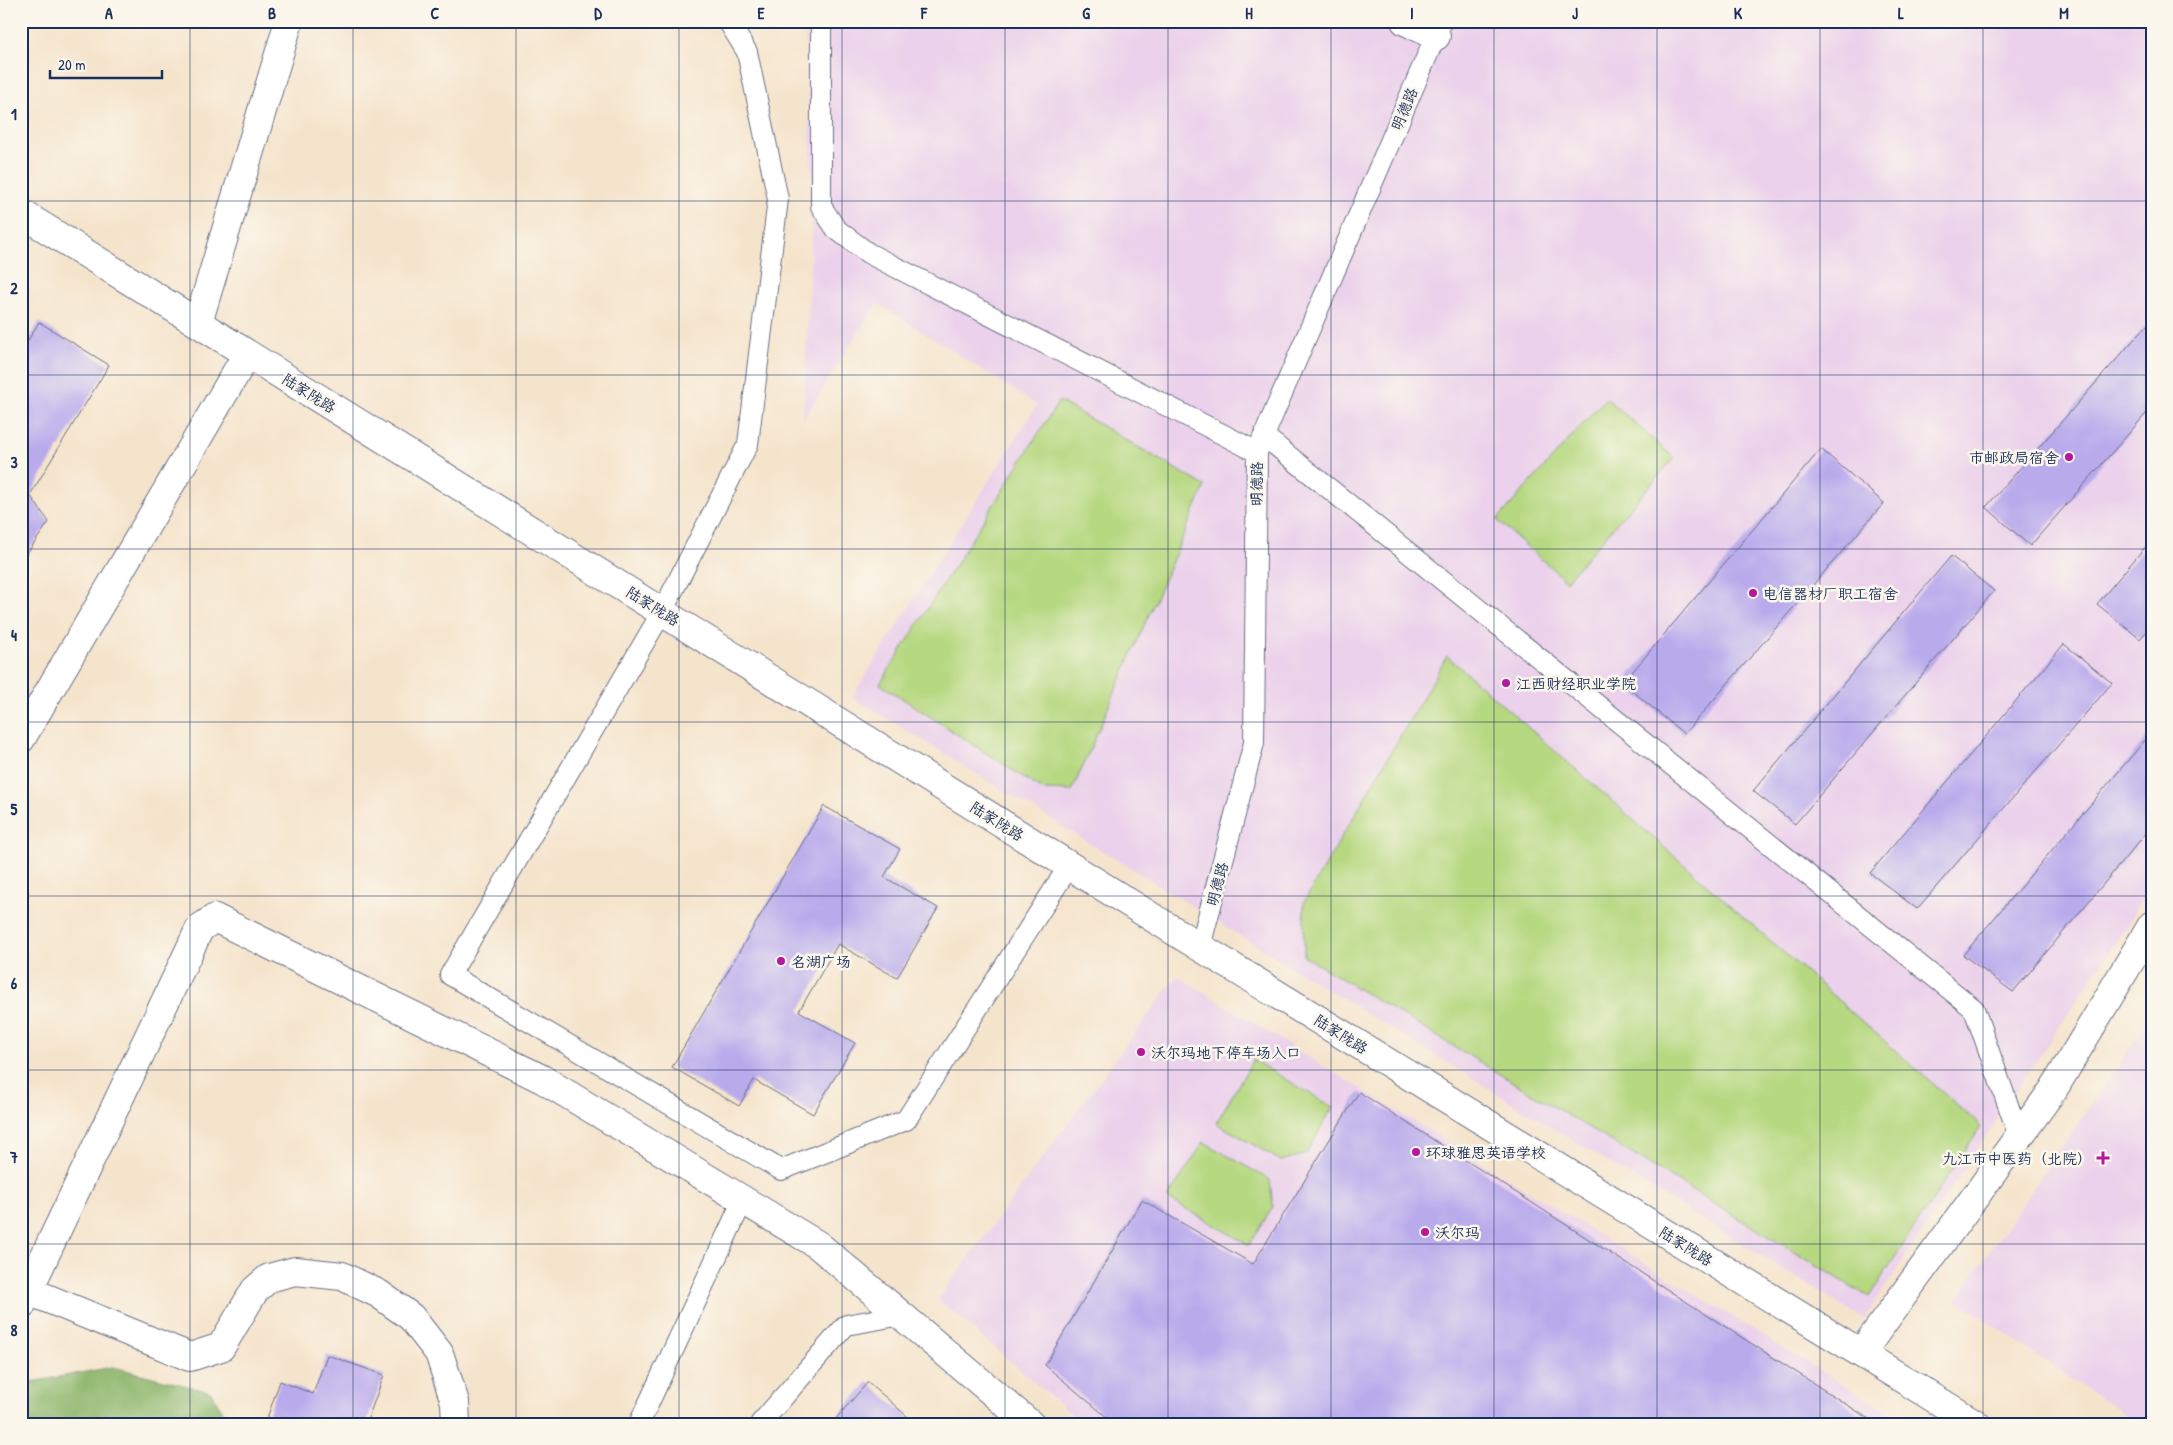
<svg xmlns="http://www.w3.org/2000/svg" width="2173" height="1445" viewBox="0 0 2173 1445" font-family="'Patrick Hand','LXGW WenKai TC',sans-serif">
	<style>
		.built { fill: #ebd1eb }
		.green { fill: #b6d880; stroke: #68846f }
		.forest { fill: #90b86e; stroke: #567466 }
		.building { fill: #b9aaec }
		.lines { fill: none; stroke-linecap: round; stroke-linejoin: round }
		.lane-casing { stroke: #676e84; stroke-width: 22 }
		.street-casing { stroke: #676e84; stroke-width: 30 }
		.lane { stroke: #fff; stroke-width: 20 }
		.street { stroke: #fff; stroke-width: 28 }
		.grid { fill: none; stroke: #1b2f5e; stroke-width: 1; stroke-opacity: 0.55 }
		.poi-dot { fill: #b5179e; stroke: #fbf7ec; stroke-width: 2 }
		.labels { text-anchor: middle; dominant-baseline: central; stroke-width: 5; stroke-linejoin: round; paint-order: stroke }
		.street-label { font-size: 15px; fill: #1b2f5e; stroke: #fbf7ec }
		.poi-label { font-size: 15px; fill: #1b2f5e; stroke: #fbf7ec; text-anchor: start }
		.neatline { fill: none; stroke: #1b2f5e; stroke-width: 2 }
		.grid-label { font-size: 16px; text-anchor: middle; font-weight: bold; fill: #1b2f5e }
	</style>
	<rect width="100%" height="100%" fill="#fbf7ec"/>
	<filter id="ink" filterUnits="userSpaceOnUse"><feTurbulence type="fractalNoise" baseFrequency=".02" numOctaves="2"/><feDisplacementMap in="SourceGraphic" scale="10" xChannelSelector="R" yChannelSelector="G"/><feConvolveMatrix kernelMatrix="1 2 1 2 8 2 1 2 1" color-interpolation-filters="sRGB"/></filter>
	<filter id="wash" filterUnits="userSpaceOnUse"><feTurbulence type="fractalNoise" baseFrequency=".0096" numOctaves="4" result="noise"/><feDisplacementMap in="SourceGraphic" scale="20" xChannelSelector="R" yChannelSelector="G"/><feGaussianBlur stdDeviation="1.12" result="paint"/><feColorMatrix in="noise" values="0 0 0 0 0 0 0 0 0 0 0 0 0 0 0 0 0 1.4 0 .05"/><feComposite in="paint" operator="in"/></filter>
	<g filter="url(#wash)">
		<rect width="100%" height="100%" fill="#f5e4cc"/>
		<path class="built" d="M 805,21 L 2152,21 L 2152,882 L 2131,919 L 1864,1319 L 852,697 L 1037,405 L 877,303 L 803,419 L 813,205 Z
			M 1177,976 L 1907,1424 L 1083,1424 L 938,1299 Z
			M 2152,1016 L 2152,1424 L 2138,1424 L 1956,1300 Z"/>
		<path class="green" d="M 1606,398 L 1674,458 L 1566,581 L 1497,520 Z
			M 1059,401 L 1205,486 L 1072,791 L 1043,790 L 880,684 Z
			M 1447,656 L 1981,1126 L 1869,1297 L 1304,956 L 1304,902 Z
			M 1253,1060 L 1333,1107 L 1306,1154 L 1281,1161 L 1216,1123 Z
			M 1204,1142 L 1270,1180 L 1273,1207 L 1249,1245 L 1167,1198 Z"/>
		<path class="forest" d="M 113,1367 L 211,1392 L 230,1424 L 21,1424 L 21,1384 Z"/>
		<g id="blocks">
			<path class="building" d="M 39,322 L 109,365 L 30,495 L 49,522 L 21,562 L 21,352 Z
				M 2146,326 L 2152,330 L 2152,407 L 2030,546 L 1986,507 Z
				M 1821,449 L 1884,503 L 1684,734 L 1623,683 Z
				M 2152,539 L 2152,625 L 2140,639 L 2097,604 Z
				M 1951,556 L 1994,591 L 1795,824 L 1753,791 Z
				M 2064,644 L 2112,683 L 1917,909 L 1870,873 Z
				M 2152,732 L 2152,826 L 2013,992 L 1963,955 Z
				M 824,806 L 900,849 L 884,877 L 938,908 L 897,978 L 838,944 L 799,1011 L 855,1043 L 813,1114 L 754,1080 L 739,1106 L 672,1067 Z
				M 1359,1092 L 1877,1424 L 1115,1424 L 1045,1365 L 1142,1200 L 1253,1264 Z
				M 327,1355 L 384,1375 L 366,1424 L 265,1424 L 280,1381 L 313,1394 Z
				M 868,1382 L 916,1424 L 831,1424 Z"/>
		</g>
	</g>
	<g filter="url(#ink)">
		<use href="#blocks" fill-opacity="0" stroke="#676e84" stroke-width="1"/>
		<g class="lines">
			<defs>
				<path id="lane" d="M 728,21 L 747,52 L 778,199 L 748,444 L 662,612 L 450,975 L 781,1170 L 906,1120 L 1069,866
					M 821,21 L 821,206 L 836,229 L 868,253 L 1257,452
					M 1264,436 L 1974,1009 L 2019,1136
					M 1200,947 L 1254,743 L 1257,452 L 1442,21
					M 639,1424 L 743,1200
					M 760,1424 L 846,1325 L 902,1315"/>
				<path id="street" d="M 1405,21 L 1436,36
					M 21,213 L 1200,947 L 1976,1424
					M 198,323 L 289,21
					M 21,739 L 247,354
					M 29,1291 L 190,1357 L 221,1347 L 255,1290 L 269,1278 L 295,1271 L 342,1276 L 379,1294 L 411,1317 L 439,1353 L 455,1402 L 456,1424
					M 21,1306 L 200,928 L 215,918 L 542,1079 L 818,1245 L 1030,1424
					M 1861,1353 L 2053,1090 L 2152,925"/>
			</defs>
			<use href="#lane" class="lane-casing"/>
			<use href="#street" class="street-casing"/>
			<use href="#lane" class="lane"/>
			<use href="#street" class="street"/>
		</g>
	</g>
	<path class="grid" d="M 190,21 L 190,1424M 353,21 L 353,1424M 516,21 L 516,1424M 679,21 L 679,1424M 842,21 L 842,1424M 1005,21 L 1005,1424M 1168,21 L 1168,1424M 1331,21 L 1331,1424M 1494,21 L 1494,1424M 1657,21 L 1657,1424M 1820,21 L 1820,1424M 1983,21 L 1983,1424M 21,201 L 2152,201M 21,375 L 2152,375M 21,549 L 2152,549M 21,722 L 2152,722M 21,896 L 2152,896M 21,1070 L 2152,1070M 21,1244 L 2152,1244"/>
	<g class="poi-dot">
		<circle cx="2069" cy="457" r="5"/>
		<circle cx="1753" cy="593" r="5"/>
		<circle cx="1506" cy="683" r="5"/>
		<circle cx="781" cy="961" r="5"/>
		<circle cx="1141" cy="1052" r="5"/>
		<circle cx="1416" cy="1152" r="5"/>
		<path d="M2100.5 1150.5h5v5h5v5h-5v5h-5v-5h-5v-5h5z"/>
		<circle cx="1425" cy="1232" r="5"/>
	</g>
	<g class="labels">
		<g class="street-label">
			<text transform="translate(1404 109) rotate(-67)">明德路</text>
			<text transform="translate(309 393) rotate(32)">陆家陇路</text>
			<text transform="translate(1256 484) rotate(-90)">明德路</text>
			<text transform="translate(653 606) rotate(32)">陆家陇路</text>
			<text transform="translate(997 821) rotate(32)">陆家陇路</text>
			<text transform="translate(1217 884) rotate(-75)">明德路</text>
			<text transform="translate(1341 1034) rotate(32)">陆家陇路</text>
			<text transform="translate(1686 1246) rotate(32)">陆家陇路</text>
		</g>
		<g class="poi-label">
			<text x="2059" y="457" text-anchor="end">市邮政局宿舍</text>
			<text x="1763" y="593">电信器材厂职工宿舍</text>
			<text x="1516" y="683">江西财经职业学院</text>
			<text x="791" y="961">名湖广场</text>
			<text x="1151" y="1052">沃尔玛地下停车场入口</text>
			<text x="1426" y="1152">环球雅思英语学校</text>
			<text x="2092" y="1158" text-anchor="end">九江市中医药（北院）</text>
			<text x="1435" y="1232">沃尔玛</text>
		</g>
	</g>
	<rect width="2173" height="1445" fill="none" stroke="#fbf7ec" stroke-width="55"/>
	<path d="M50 70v8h112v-8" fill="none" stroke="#1b2f5e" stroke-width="2.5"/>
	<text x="58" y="70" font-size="15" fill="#1b2f5e" stroke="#fbf7ec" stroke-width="4" paint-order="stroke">20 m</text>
	<rect x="28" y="28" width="2118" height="1390" class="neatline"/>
	<g class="grid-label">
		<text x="109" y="19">A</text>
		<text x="272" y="19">B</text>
		<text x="435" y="19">C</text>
		<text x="598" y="19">D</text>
		<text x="761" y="19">E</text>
		<text x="924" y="19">F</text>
		<text x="1086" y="19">G</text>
		<text x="1249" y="19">H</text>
		<text x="1412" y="19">I</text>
		<text x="1575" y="19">J</text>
		<text x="1738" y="19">K</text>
		<text x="1901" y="19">L</text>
		<text x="2064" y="19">M</text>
		<text x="14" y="120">1</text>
		<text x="14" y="294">2</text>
		<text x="14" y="468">3</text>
		<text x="14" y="641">4</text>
		<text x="14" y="815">5</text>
		<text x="14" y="989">6</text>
		<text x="14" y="1163">7</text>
		<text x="14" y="1336">8</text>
	</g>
</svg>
